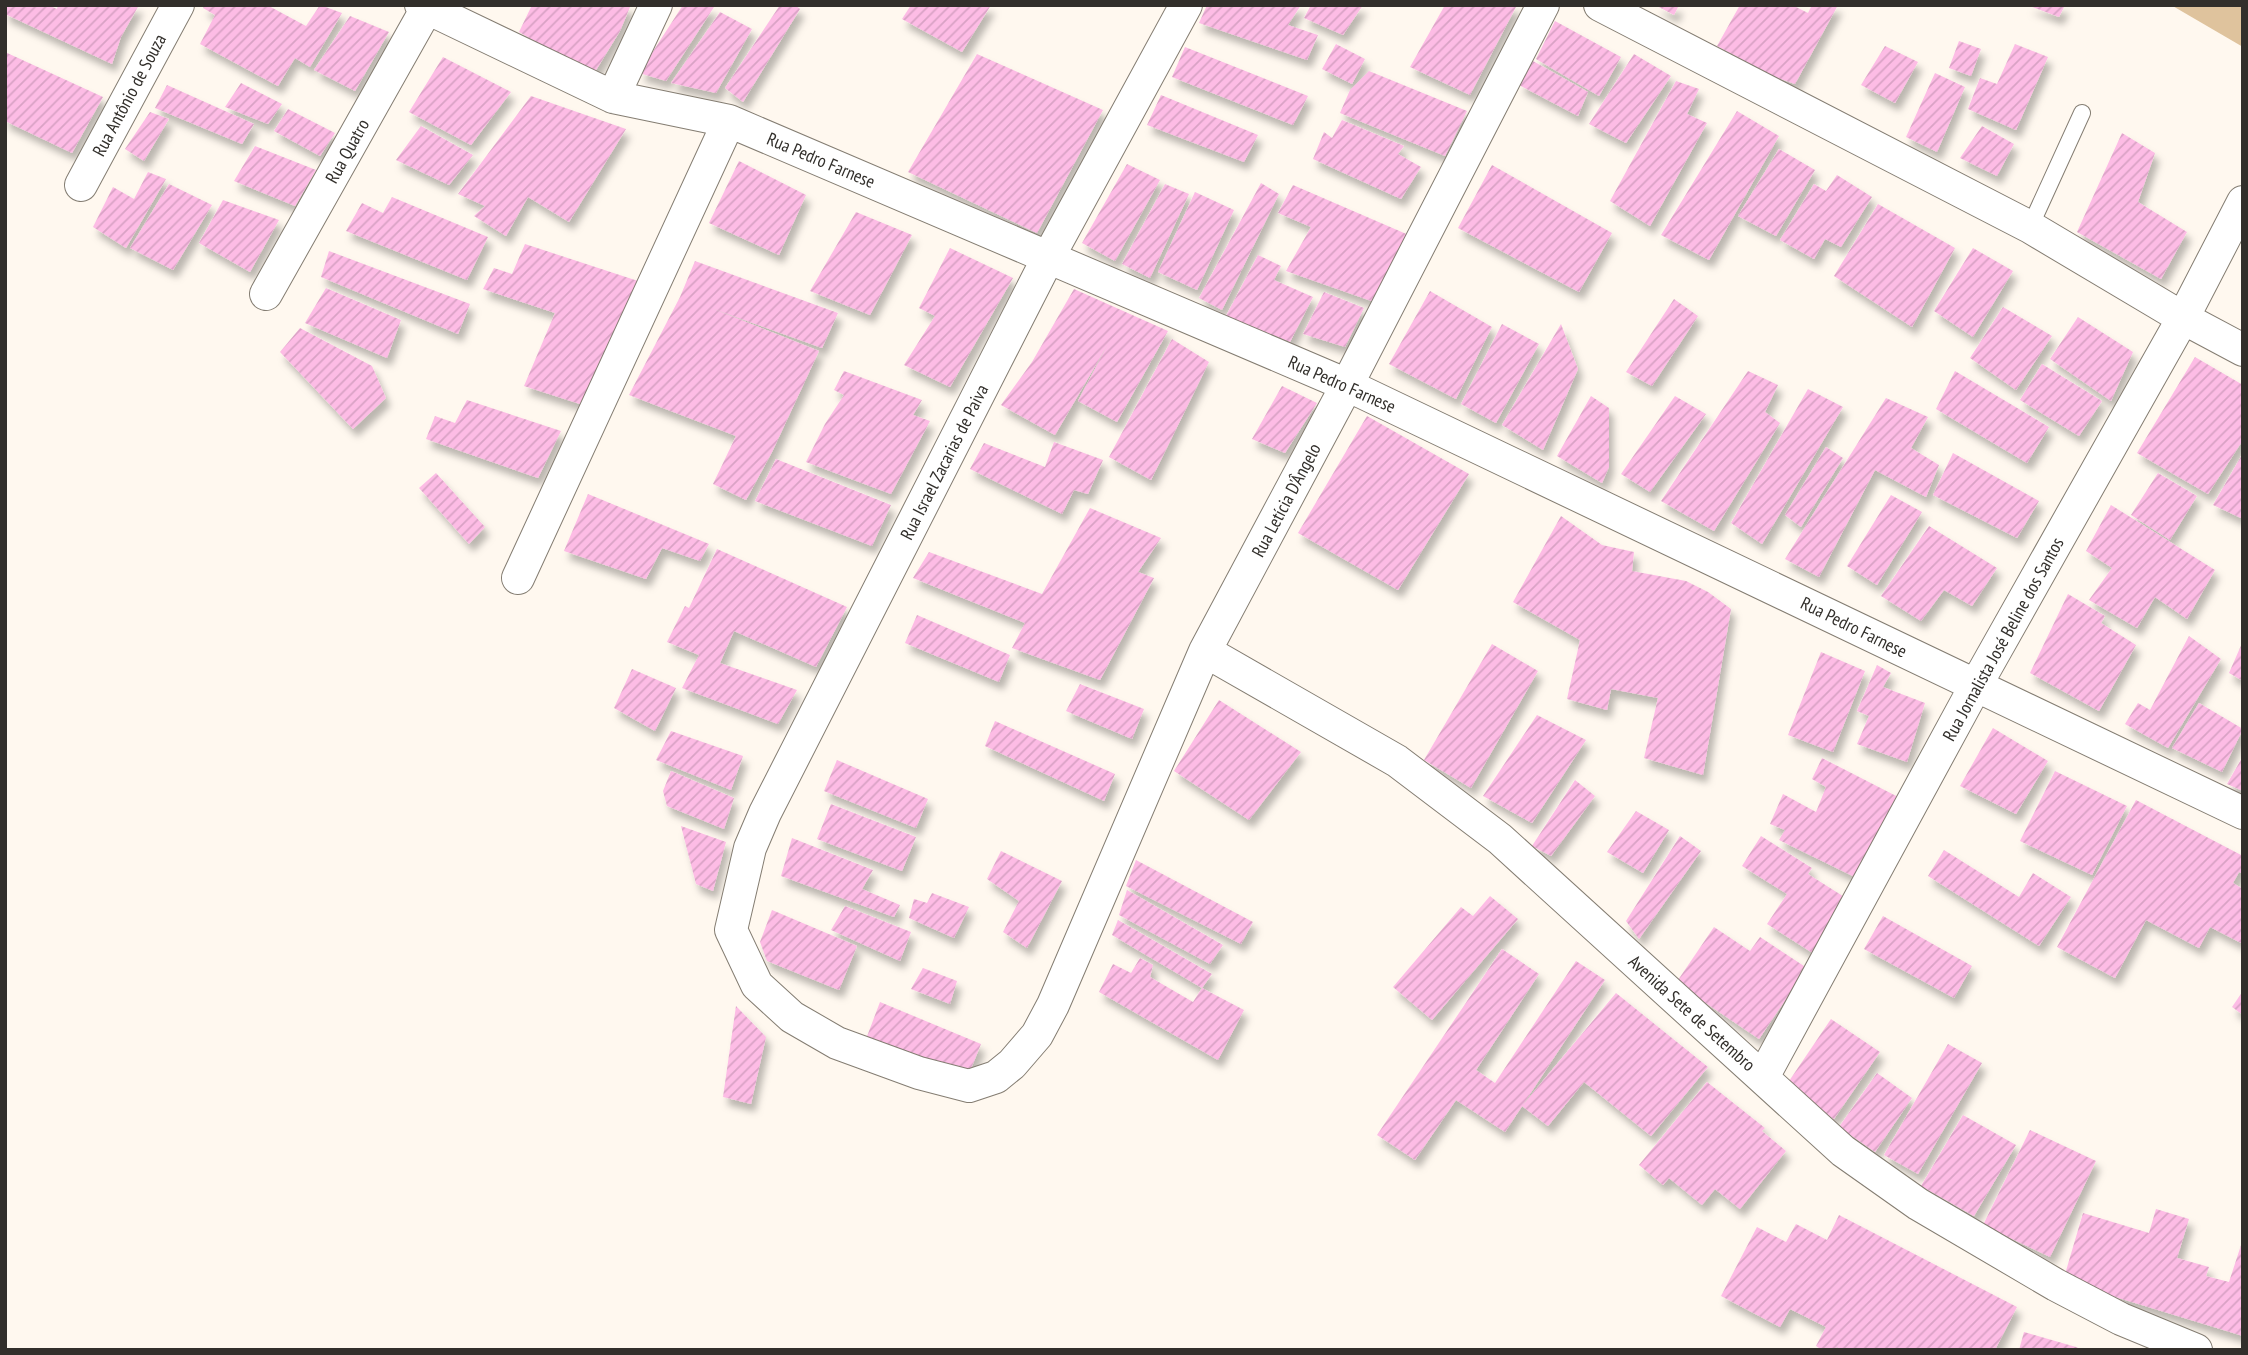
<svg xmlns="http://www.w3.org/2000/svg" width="2248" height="1355" viewBox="0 0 2248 1355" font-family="'PT Sans Narrow',sans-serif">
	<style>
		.green { fill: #dfc39d }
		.building { fill: url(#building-hatch); filter: url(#shadow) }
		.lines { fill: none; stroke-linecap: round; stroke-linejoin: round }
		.lane-casing { stroke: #847d72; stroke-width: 18 }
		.street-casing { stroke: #847d72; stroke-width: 34 }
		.lane { stroke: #fff; stroke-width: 16 }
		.street { stroke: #fff; stroke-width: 32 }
		.labels { text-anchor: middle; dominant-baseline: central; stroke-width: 7; stroke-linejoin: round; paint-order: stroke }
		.street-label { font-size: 18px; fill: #322f2b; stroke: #fff }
	</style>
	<defs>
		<pattern id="building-hatch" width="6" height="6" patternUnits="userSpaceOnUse" patternTransform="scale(1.75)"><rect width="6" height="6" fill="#fdbce5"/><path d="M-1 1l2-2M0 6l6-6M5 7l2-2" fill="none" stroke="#d9a2c5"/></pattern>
		<filter id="shadow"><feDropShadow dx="4.5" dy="8" stdDeviation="3.5" flood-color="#0004"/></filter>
	</defs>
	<rect width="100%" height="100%" fill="#fff8ef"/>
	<path class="green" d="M 2171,5 L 2243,5 L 2243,47 Z"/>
	<path class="building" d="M 5,5 L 48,5 L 57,9 L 58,5 L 139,5 L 121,37 L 112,64 L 5,14 Z
		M 205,5 L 267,5 L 306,26 L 320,5 L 342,13 L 310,67 L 295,58 L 278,86 L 200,44 L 215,15 L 203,8 Z
		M 532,5 L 628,5 L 630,7 L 620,31 L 593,75 L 519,32 Z
		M 683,5 L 714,7 L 666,81 L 639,73 Z
		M 780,5 L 795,5 L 800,9 L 743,102 L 725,88 Z
		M 911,5 L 991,5 L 962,52 L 902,19 Z
		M 1207,5 L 1301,5 L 1288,25 L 1318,35 L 1307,60 L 1199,23 Z
		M 1311,5 L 1363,5 L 1343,35 L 1304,18 Z
		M 1445,5 L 1517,5 L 1470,95 L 1410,67 Z
		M 1655,5 L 1679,5 L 1674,15 Z
		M 1740,5 L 1792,5 L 1808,13 L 1812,5 L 1838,5 L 1795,84 L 1775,77 L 1717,46 Z
		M 2027,5 L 2065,5 L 2059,17 Z
		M 720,12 L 752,29 L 716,93 L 671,83 Z
		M 350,16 L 389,32 L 355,91 L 314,70 Z
		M 1555,21 L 1621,57 L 1599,96 L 1536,59 Z
		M 1959,41 L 1981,49 L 1971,76 L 1949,68 Z
		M 1336,44 L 1365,59 L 1352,84 L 1322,69 Z
		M 2015,44 L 2048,57 L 2016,130 L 1968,109 L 1980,78 L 1997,84 Z
		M 1885,46 L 1918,62 L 1895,103 L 1861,85 Z
		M 1185,47 L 1308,96 L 1293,125 L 1172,77 Z
		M 5,52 L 103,97 L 72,153 L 5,121 Z
		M 977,54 L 1103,110 L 1037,233 L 908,172 Z
		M 1634,54 L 1671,76 L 1626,143 L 1589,124 Z
		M 443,57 L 511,92 L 471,145 L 409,112 Z
		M 1533,61 L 1588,92 L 1578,116 L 1519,85 Z
		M 1369,71 L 1467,111 L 1445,156 L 1340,113 L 1350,90 Z
		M 1935,73 L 1965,87 L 1937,152 L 1906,137 Z
		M 1676,81 L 1699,89 L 1687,114 L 1707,123 L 1650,226 L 1610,201 Z
		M 241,83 L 282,104 L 268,124 L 225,107 Z
		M 167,85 L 254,124 L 242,144 L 155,108 Z
		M 1161,95 L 1258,135 L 1244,162 L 1147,125 Z
		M 531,96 L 626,129 L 569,222 L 528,197 L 506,236 L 474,216 L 485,206 L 458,194 Z
		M 288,109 L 335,133 L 320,156 L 274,131 Z
		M 1737,111 L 1779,136 L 1709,260 L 1661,235 Z
		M 150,112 L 169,119 L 144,161 L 125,149 Z
		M 1342,120 L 1404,146 L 1398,154 L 1421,167 L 1401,199 L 1313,159 L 1324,132 L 1332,138 Z
		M 421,126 L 473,155 L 449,185 L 396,160 Z
		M 1982,126 L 2014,144 L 1997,176 L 1960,158 Z
		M 2122,133 L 2155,153 L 2138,202 L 2187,232 L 2161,279 L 2077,232 Z
		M 255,146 L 316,170 L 295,206 L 234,181 Z
		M 1779,149 L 1815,170 L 1776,236 L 1738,216 Z
		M 739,161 L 806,195 L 779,255 L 709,223 Z
		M 1127,164 L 1160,180 L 1115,261 L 1082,243 Z
		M 1492,165 L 1612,233 L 1579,292 L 1458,228 Z
		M 148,172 L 166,179 L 126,248 L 93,227 L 113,187 L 134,199 Z
		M 1837,175 L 1872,197 L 1841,247 L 1825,239 L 1814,259 L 1780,240 L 1814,184 L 1826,191 Z
		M 1261,183 L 1279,194 L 1222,310 L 1199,298 Z
		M 169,184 L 212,205 L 173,270 L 130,248 Z
		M 1165,184 L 1189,194 L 1150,278 L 1122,264 Z
		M 1293,185 L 1411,236 L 1377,303 L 1286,271 L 1311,227 L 1278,213 Z
		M 1195,192 L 1234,210 L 1197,290 L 1158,272 Z
		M 392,197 L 488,237 L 467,280 L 346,231 L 362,203 L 383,213 Z
		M 223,200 L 279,220 L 250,272 L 199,243 Z
		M 1878,204 L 1955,248 L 1912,327 L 1834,276 Z
		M 856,212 L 912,235 L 870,315 L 810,291 Z
		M 525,244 L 638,281 L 583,405 L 524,386 L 555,313 L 483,289 L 494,268 L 512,274 Z
		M 950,248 L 1013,278 L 950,387 L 904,365 L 935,316 L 919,308 Z
		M 1973,248 L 2013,271 L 1973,337 L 1934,311 Z
		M 329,251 L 470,304 L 458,334 L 321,277 Z
		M 1258,255 L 1281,266 L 1274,280 L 1313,297 L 1290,342 L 1226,316 Z
		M 695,261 L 838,313 L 822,348 L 711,308 L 819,351 L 772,452 L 746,500 L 713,484 L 736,436 L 629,395 L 680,297 Z
		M 326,288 L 401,320 L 387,358 L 305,323 Z
		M 1074,289 L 1168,331 L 1117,422 L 1078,401 L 1108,344 L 1055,435 L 1001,405 L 1032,362 Z
		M 1430,291 L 1492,327 L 1456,399 L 1389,364 Z
		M 1324,292 L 1364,308 L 1345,347 L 1303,334 Z
		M 1674,299 L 1698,316 L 1652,386 L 1626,372 Z
		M 2003,307 L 2052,336 L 2016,390 L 1970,358 Z
		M 2078,317 L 2133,352 L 2111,401 L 2050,359 Z
		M 1502,324 L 1539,344 L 1496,423 L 1461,404 Z
		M 1561,324 L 1578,369 L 1543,450 L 1502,425 Z
		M 300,328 L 372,366 L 386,398 L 353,429 L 280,352 Z
		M 1172,339 L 1209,362 L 1151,480 L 1109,457 Z
		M 2195,357 L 2243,385 L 2243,440 L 2208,494 L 2137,453 Z
		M 2042,364 L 2102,401 L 2079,436 L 2020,400 Z
		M 844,371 L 922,400 L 913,415 L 930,421 L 891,494 L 806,462 L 825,424 L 844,395 L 834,390 Z
		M 1748,371 L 1778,385 L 1765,412 L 1780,423 L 1714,531 L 1661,501 Z
		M 1955,371 L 2049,427 L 2027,463 L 1936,409 Z
		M 1282,386 L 1317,403 L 1285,453 L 1252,439 Z
		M 1808,389 L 1843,407 L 1762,544 L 1731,523 Z
		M 1591,396 L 1609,408 L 1609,467 L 1602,483 L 1557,456 Z
		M 1675,396 L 1706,414 L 1650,492 L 1621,474 Z
		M 1886,398 L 1928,417 L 1911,448 L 1939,465 L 1926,497 L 1875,470 L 1819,577 L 1785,559 Z
		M 467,400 L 561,431 L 538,478 L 426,439 L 435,416 L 455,423 Z
		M 1367,416 L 1469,474 L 1398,590 L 1298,533 Z
		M 1054,442 L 1103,460 L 1088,494 L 1074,490 L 1062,514 L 970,469 L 984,443 L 1045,467 Z
		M 1826,447 L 1843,458 L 1801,527 L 1785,515 Z
		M 1953,453 L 2039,501 L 2017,538 L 1933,495 Z
		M 2243,453 L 2243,519 L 2213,505 Z
		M 776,459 L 891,505 L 872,546 L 755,501 Z
		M 436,473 L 485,527 L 469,544 L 419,488 Z
		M 2158,473 L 2197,496 L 2170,540 L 2131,515 Z
		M 588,494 L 709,544 L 700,561 L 662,548 L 646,579 L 564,551 Z
		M 1891,495 L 1922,512 L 1877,585 L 1847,566 Z
		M 2111,505 L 2215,570 L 2187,619 L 2155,597 L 2137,628 L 2089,600 L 2112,568 L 2086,551 Z
		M 1090,508 L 1161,538 L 1138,572 L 1154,578 L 1100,680 L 1012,648 L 1025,623 L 913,578 L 929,552 L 1042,594 Z
		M 1561,516 L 1602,545 L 1634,552 L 1632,571 L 1686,581 L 1708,592 L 1731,609 L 1703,775 L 1644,758 L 1658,698 L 1611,689 L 1607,710 L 1567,699 L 1580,640 L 1513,602 Z
		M 1929,526 L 1997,568 L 1972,606 L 1944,590 L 1921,621 L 1881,596 Z
		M 717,549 L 847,607 L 816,667 L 734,631 L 720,663 L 797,690 L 778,724 L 682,688 L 699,655 L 667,642 L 685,606 L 689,608 Z
		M 2068,594 L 2105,616 L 2101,623 L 2136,645 L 2099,711 L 2030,673 Z
		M 917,615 L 1010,655 L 999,682 L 905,643 Z
		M 2189,636 L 2221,659 L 2168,748 L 2125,724 L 2138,703 L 2150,710 Z
		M 2243,641 L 2243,681 L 2229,673 Z
		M 1492,644 L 1538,671 L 1471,788 L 1424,760 Z
		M 1821,652 L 1865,671 L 1833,752 L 1788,735 Z
		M 1877,665 L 1891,673 L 1883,687 L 1925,703 L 1907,762 L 1857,744 L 1869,716 L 1857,711 Z
		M 632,669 L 676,688 L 655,731 L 614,708 Z
		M 1080,684 L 1144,709 L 1132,739 L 1066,711 Z
		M 1219,700 L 1301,752 L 1249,820 L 1174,771 Z
		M 2199,703 L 2243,729 L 2222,772 L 2172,748 Z
		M 1537,715 L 1586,740 L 1532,823 L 1483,796 Z
		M 995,721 L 1115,774 L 1104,801 L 985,746 Z
		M 1993,728 L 2048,761 L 2016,814 L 1960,786 Z
		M 671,731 L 743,756 L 731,790 L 656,760 Z
		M 2243,756 L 2243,791 L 2227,784 Z
		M 1822,758 L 1904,800 L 1867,883 L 1779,840 L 1785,830 L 1770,824 L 1783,794 L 1816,812 L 1826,787 L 1812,779 Z
		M 837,760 L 928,799 L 916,828 L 824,791 Z
		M 671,771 L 734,798 L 724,829 L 667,806 L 663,791 Z
		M 2055,771 L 2127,806 L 2092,875 L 2020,841 Z
		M 1575,780 L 1595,796 L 1551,856 L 1532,846 Z
		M 2136,800 L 2243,856 L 2243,874 L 2239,872 L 2233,883 L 2243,889 L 2243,944 L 2210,927 L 2199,948 L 2146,920 L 2115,978 L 2057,947 Z
		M 831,804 L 916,837 L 902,871 L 817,839 Z
		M 1636,811 L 1669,830 L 1643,873 L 1607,852 Z
		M 681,826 L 726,842 L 713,891 L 696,884 Z
		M 1680,836 L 1701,851 L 1639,939 L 1626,921 Z
		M 1761,836 L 1812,868 L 1808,874 L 1857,905 L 1822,959 L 1767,924 L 1787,894 L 1742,866 Z
		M 792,838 L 873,870 L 862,889 L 900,905 L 894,917 L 781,876 Z
		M 1944,850 L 2019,897 L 2033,873 L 2071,897 L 2039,946 L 1928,876 Z
		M 1001,851 L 1062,881 L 1027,948 L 1003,932 L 1019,901 L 987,879 Z
		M 1136,860 L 1253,922 L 1241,944 L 1126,886 Z
		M 1127,890 L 1223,945 L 1210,964 L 1119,915 Z
		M 932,893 L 969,907 L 954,938 L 909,918 L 914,899 L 927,903 Z
		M 1490,896 L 1518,919 L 1432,1020 L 1393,987 L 1461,907 L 1473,916 Z
		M 845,906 L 911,932 L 900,961 L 831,930 Z
		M 772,910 L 857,946 L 839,990 L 767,961 L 760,942 Z
		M 1883,916 L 1972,966 L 1954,998 L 1864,949 Z
		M 1118,920 L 1212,974 L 1202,988 L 1244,1010 L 1218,1060 L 1099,992 L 1113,964 L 1131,973 L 1140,958 L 1153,965 L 1150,977 L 1193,1002 L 1202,988 L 1112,935 Z
		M 1714,927 L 1750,951 L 1760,937 L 1807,968 L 1759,1039 L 1676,983 Z
		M 1502,949 L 1539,974 L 1476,1070 L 1495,1083 L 1576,961 L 1605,980 L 1505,1132 L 1456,1100 L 1415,1160 L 1377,1135 Z
		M 923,968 L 957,981 L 950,1004 L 911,989 Z
		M 2243,991 L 2243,1015 L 2232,1007 Z
		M 1616,993 L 1708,1067 L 1651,1136 L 1584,1082 L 1548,1126 L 1522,1106 Z
		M 880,1002 L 981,1044 L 968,1076 L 866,1039 Z
		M 736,1006 L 766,1037 L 751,1104 L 723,1097 Z
		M 1831,1019 L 1880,1052 L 1834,1119 L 1785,1087 Z
		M 1948,1044 L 1982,1063 L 1918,1174 L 1884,1155 Z
		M 1877,1073 L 1912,1098 L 1875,1152 L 1839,1127 Z
		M 1707,1082 L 1765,1128 L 1762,1131 L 1786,1151 L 1740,1209 L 1715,1189 L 1702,1205 L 1669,1178 L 1663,1185 L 1639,1165 Z
		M 1963,1115 L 2016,1145 L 1974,1216 L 1921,1186 Z
		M 2030,1130 L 2096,1161 L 2050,1257 L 1983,1225 Z
		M 2156,1209 L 2189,1219 L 2177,1258 L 2209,1267 L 2206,1276 L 2229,1282 L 2243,1239 L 2243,1336 L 2063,1281 L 2083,1213 L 2149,1233 Z
		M 1839,1215 L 2017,1307 L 1995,1350 L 1841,1350 L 1837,1347 L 1835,1350 L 1822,1350 L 1816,1346 L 1826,1327 L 1790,1309 L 1780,1327 L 1721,1296 L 1757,1227 L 1786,1242 L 1796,1224 L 1827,1240 Z
		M 2024,1332 L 2076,1347 L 2083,1350 L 2019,1350 Z"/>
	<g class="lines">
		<defs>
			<path id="lane" d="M 2030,227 L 2082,113"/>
			<path id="street" d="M 421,5 L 613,97 L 729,121 L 1347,385 L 2243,813
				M 1186,5 L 1048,258 L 765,813 L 750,848 L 731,930 L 757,985 L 792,1017 L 837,1043 L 919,1073 L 969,1086 L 996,1077 L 1012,1064 L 1037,1035 L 1053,1005 L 1205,651 L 1347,385 L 1543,5
				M 1600,5 L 2030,227 L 2183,318 L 2243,350
				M 613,97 L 656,5
				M 81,185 L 178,5
				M 266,294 L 427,8
				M 518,578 L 729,121
				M 1205,651 L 1397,761 L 1500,839 L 1843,1151 L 1918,1204 L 2056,1285 L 2121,1319 L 2196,1350
				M 1763,1077 L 1976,685 L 2183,318 L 2243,202"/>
		</defs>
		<use href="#lane" class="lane-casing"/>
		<use href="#street" class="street-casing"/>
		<use href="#lane" class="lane"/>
		<use href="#street" class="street"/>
	</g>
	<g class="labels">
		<g class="street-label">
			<text transform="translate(129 95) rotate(-62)">Rua Antônio de Souza</text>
			<text transform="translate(347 151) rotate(-61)">Rua Quatro</text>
			<text transform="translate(821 160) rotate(23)">Rua Pedro Farnese</text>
			<text transform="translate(1342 384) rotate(24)">Rua Pedro Farnese</text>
			<text transform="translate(944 462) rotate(-63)">Rua Israel Zacarias de Paiva</text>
			<text transform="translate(1286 500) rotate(-62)">Rua Letícia D'Ângelo</text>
			<text transform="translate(1854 627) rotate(26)">Rua Pedro Farnese</text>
			<text transform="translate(2003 639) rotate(-61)">Rua Jornalista José Beline dos Santos</text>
			<text transform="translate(1692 1013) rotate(42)">Avenida Sete de Setembro</text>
		</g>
	</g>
	<rect width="2248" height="1355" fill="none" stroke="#322f2b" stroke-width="14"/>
</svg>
